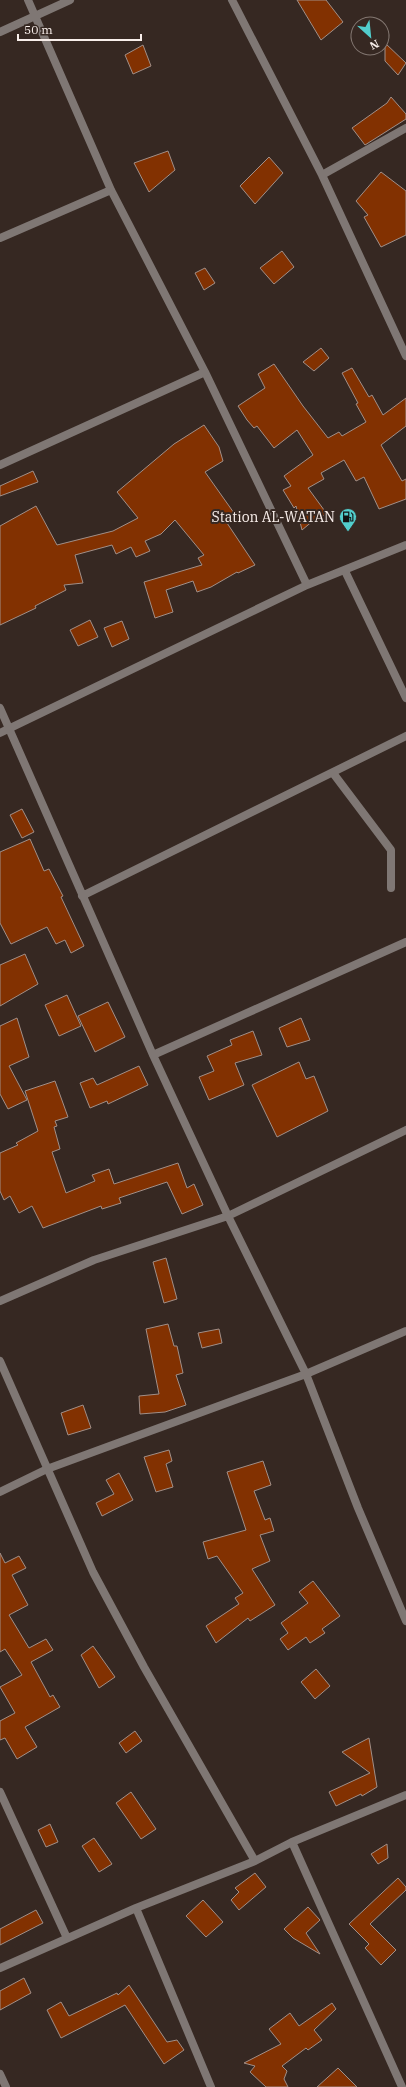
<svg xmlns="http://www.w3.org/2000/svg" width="406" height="2087" viewBox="0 0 406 2087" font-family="'IBM Plex Serif',serif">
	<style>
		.building { fill: #823101; stroke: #a18f88 }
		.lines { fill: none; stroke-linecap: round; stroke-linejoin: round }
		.street { stroke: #7f7774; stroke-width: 8 }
		.labels { text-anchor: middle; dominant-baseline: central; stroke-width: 4; stroke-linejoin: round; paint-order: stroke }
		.poi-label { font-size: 14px; fill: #f9efeb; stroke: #362822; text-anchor: end }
	</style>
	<rect width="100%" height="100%" fill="#362822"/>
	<path class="building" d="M 297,0 L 326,0 L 343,22 L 321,40 Z
		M 385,43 L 406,63 L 398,75 L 385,61 Z
		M 143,45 L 151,66 L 133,74 L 125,55 Z
		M 391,97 L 406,114 L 406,119 L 365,145 L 352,128 L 387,103 Z
		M 168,151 L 175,170 L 149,192 L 134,163 Z
		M 269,157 L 283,173 L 255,204 L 240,186 Z
		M 381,172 L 406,191 L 406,235 L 381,247 L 364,217 L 368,215 L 356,201 Z
		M 282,251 L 294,267 L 274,284 L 260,268 Z
		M 205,268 L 215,283 L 204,290 L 195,273 Z
		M 321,348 L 329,358 L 314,371 L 303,362 Z
		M 274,364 L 303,406 L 328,438 L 339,432 L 342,436 L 366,422 L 356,404 L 358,403 L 342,373 L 352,368 L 369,397 L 372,395 L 383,415 L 406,398 L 406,426 L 381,445 L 402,481 L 406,479 L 406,499 L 379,509 L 364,477 L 356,481 L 344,460 L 321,473 L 324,479 L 308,488 L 327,514 L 314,520 L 302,530 L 296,506 L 294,508 L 283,490 L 291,486 L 284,476 L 313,455 L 297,430 L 274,448 L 257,426 L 254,428 L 247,420 L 238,406 L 265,388 L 258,374 Z
		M 204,425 L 219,447 L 223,461 L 205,472 L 234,513 L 225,520 L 255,565 L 238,573 L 237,572 L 211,587 L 197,592 L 193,581 L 166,590 L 173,612 L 155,618 L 144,582 L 202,565 L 198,558 L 204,555 L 175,520 L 161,534 L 145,541 L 150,551 L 136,557 L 131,547 L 116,554 L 112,545 L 75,555 L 83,583 L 64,585 L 66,590 L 35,606 L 36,608 L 0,625 L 0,526 L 36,506 L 57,545 L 113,531 L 138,518 L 117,492 L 174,444 Z
		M 33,471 L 38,482 L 0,496 L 0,486 Z
		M 90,620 L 98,637 L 78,646 L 70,630 Z
		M 122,621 L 129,639 L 112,647 L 104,628 Z
		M 22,809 L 34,832 L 22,838 L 10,815 Z
		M 30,839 L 44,871 L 49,869 L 63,896 L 61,897 L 84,946 L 71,953 L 65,940 L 56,944 L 47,927 L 11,944 L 0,923 L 0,852 Z
		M 25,954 L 38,984 L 0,1006 L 0,965 Z
		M 67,995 L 81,1026 L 59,1036 L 45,1005 Z
		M 108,1002 L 125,1037 L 95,1052 L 78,1016 Z
		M 17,1018 L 29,1057 L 9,1066 L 27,1100 L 8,1109 L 0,1094 L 0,1026 Z
		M 301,1018 L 310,1040 L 287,1047 L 279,1028 Z
		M 253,1031 L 262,1055 L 235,1063 L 244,1085 L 209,1100 L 199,1077 L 214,1071 L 207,1056 L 232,1045 L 230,1040 Z
		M 299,1062 L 306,1079 L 314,1076 L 328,1111 L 277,1137 L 252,1085 Z
		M 139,1066 L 148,1085 L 108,1104 L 107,1101 L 90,1108 L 80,1083 L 93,1078 L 97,1085 Z
		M 55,1081 L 68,1117 L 55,1121 L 57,1126 L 54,1127 L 60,1149 L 52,1152 L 66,1193 L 95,1181 L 92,1175 L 109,1169 L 114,1184 L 178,1163 L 187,1188 L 194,1184 L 203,1205 L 182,1214 L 167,1182 L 119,1198 L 121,1203 L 102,1209 L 101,1206 L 43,1228 L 32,1206 L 19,1213 L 10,1196 L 4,1200 L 0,1191 L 0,1153 L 18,1145 L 16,1143 L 38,1131 L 25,1091 Z
		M 166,1258 L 177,1299 L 164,1303 L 153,1262 Z
		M 168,1324 L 174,1346 L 177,1346 L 183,1373 L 176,1375 L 186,1405 L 165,1412 L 140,1414 L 139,1396 L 159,1394 L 146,1329 Z
		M 219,1329 L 222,1343 L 202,1348 L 198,1333 Z
		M 83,1405 L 91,1428 L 68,1435 L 61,1413 Z
		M 169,1450 L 172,1461 L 166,1464 L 173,1487 L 156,1492 L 144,1457 Z
		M 263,1461 L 271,1485 L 254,1491 L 265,1520 L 270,1518 L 274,1531 L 260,1535 L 270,1561 L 252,1569 L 275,1605 L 250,1621 L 248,1618 L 216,1643 L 206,1626 L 239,1604 L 235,1598 L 243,1593 L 217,1556 L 208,1559 L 203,1542 L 246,1530 L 227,1472 Z
		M 119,1473 L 133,1500 L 102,1516 L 96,1503 L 114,1494 L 106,1480 Z
		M 0,1553 L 5,1563 L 19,1556 L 26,1568 L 12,1575 L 28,1605 L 9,1615 L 29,1648 L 46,1639 L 53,1650 L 31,1662 L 50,1697 L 53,1695 L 60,1707 L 25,1727 L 37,1747 L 17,1759 L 5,1738 L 0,1740 L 0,1721 L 15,1713 L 0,1687 L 22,1675 L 5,1649 L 0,1652 Z
		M 313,1581 L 340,1616 L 322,1629 L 325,1633 L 310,1643 L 306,1637 L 288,1650 L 280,1639 L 288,1633 L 281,1623 L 308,1603 L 299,1592 Z
		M 93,1646 L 115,1677 L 99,1688 L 81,1655 Z
		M 316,1669 L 330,1686 L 315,1699 L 301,1682 Z
		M 135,1731 L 142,1741 L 126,1753 L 119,1743 Z
		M 369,1738 L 377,1787 L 362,1796 L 361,1794 L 336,1806 L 329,1792 L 370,1773 L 342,1752 Z
		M 131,1792 L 156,1829 L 141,1839 L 116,1803 Z
		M 50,1824 L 58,1842 L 46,1847 L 38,1830 Z
		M 94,1838 L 112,1864 L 99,1872 L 82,1846 Z
		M 387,1844 L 388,1858 L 378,1864 L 371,1854 Z
		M 255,1873 L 266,1887 L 239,1910 L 231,1900 L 239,1892 L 235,1888 Z
		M 398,1878 L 406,1887 L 406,1890 L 370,1924 L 396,1950 L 381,1965 L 365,1948 L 369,1944 L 349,1924 Z
		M 203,1900 L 223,1922 L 206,1937 L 186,1916 Z
		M 308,1907 L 320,1920 L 306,1933 L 320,1954 L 293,1938 L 284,1929 Z
		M 36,1910 L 43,1923 L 0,1945 L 0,1929 Z
		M 24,1978 L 31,1993 L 0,2010 L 0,1991 Z
		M 129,1985 L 167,2042 L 177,2040 L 184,2050 L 164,2064 L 125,2005 L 61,2038 L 47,2010 L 61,2002 L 69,2016 L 117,1993 L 118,1995 Z
		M 332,2003 L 336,2009 L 314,2030 L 322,2040 L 308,2050 L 306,2048 L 282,2066 L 287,2071 L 284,2079 L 288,2087 L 266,2087 L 250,2072 L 255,2066 L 244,2063 L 281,2044 L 269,2029 L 290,2013 L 299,2026 Z
		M 338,2068 L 357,2087 L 317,2087 Z"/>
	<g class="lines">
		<path class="street" d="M 28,0 L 111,190 L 205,372 L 307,585
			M 232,0 L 322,175 L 406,356
			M 0,32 L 70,0
			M 322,175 L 406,128
			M 0,238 L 111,190
			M 0,465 L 205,372
			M 345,571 L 406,698
			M 0,708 L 153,1055 L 228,1216 L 306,1374 L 358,1508 L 406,1621
			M 0,733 L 307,585 L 406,545
			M 333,773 L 391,850 L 391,888
			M 82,896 L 406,736
			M 153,1055 L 406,942
			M 0,1301 L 94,1260 L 228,1216 L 406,1130
			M 0,1361 L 93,1572 L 144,1667 L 255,1861
			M 0,1492 L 47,1469 L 306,1374 L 406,1331
			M 0,1792 L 67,1938
			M 292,1842 L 402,2087
			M 136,1908 L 211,2087
			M 0,1968 L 136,1908 L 255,1861 L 292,1842 L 406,1795
			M 0,2074 L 6,2087"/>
	</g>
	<defs>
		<symbol id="fuel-pin" viewBox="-11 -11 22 30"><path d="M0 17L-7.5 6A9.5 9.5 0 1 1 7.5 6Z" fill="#52cdcc" stroke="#362822"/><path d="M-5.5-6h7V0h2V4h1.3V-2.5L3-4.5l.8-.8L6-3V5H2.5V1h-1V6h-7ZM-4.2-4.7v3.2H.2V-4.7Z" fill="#111"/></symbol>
	</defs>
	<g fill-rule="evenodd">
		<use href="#fuel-pin" x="338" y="507" width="20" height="27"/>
	</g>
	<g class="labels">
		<g class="poi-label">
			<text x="335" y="517">Station AL-WATAN</text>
		</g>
	</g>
	<g transform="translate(370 36) rotate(153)"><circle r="19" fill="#362822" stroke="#847872"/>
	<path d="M0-3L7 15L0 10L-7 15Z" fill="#52cdcc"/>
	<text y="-6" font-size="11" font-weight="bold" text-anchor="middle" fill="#f9efeb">N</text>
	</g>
	<path d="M18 34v6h123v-6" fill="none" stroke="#f9efeb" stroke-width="2"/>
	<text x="24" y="34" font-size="12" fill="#f9efeb" stroke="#362822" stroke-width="3" paint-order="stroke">50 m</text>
</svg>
